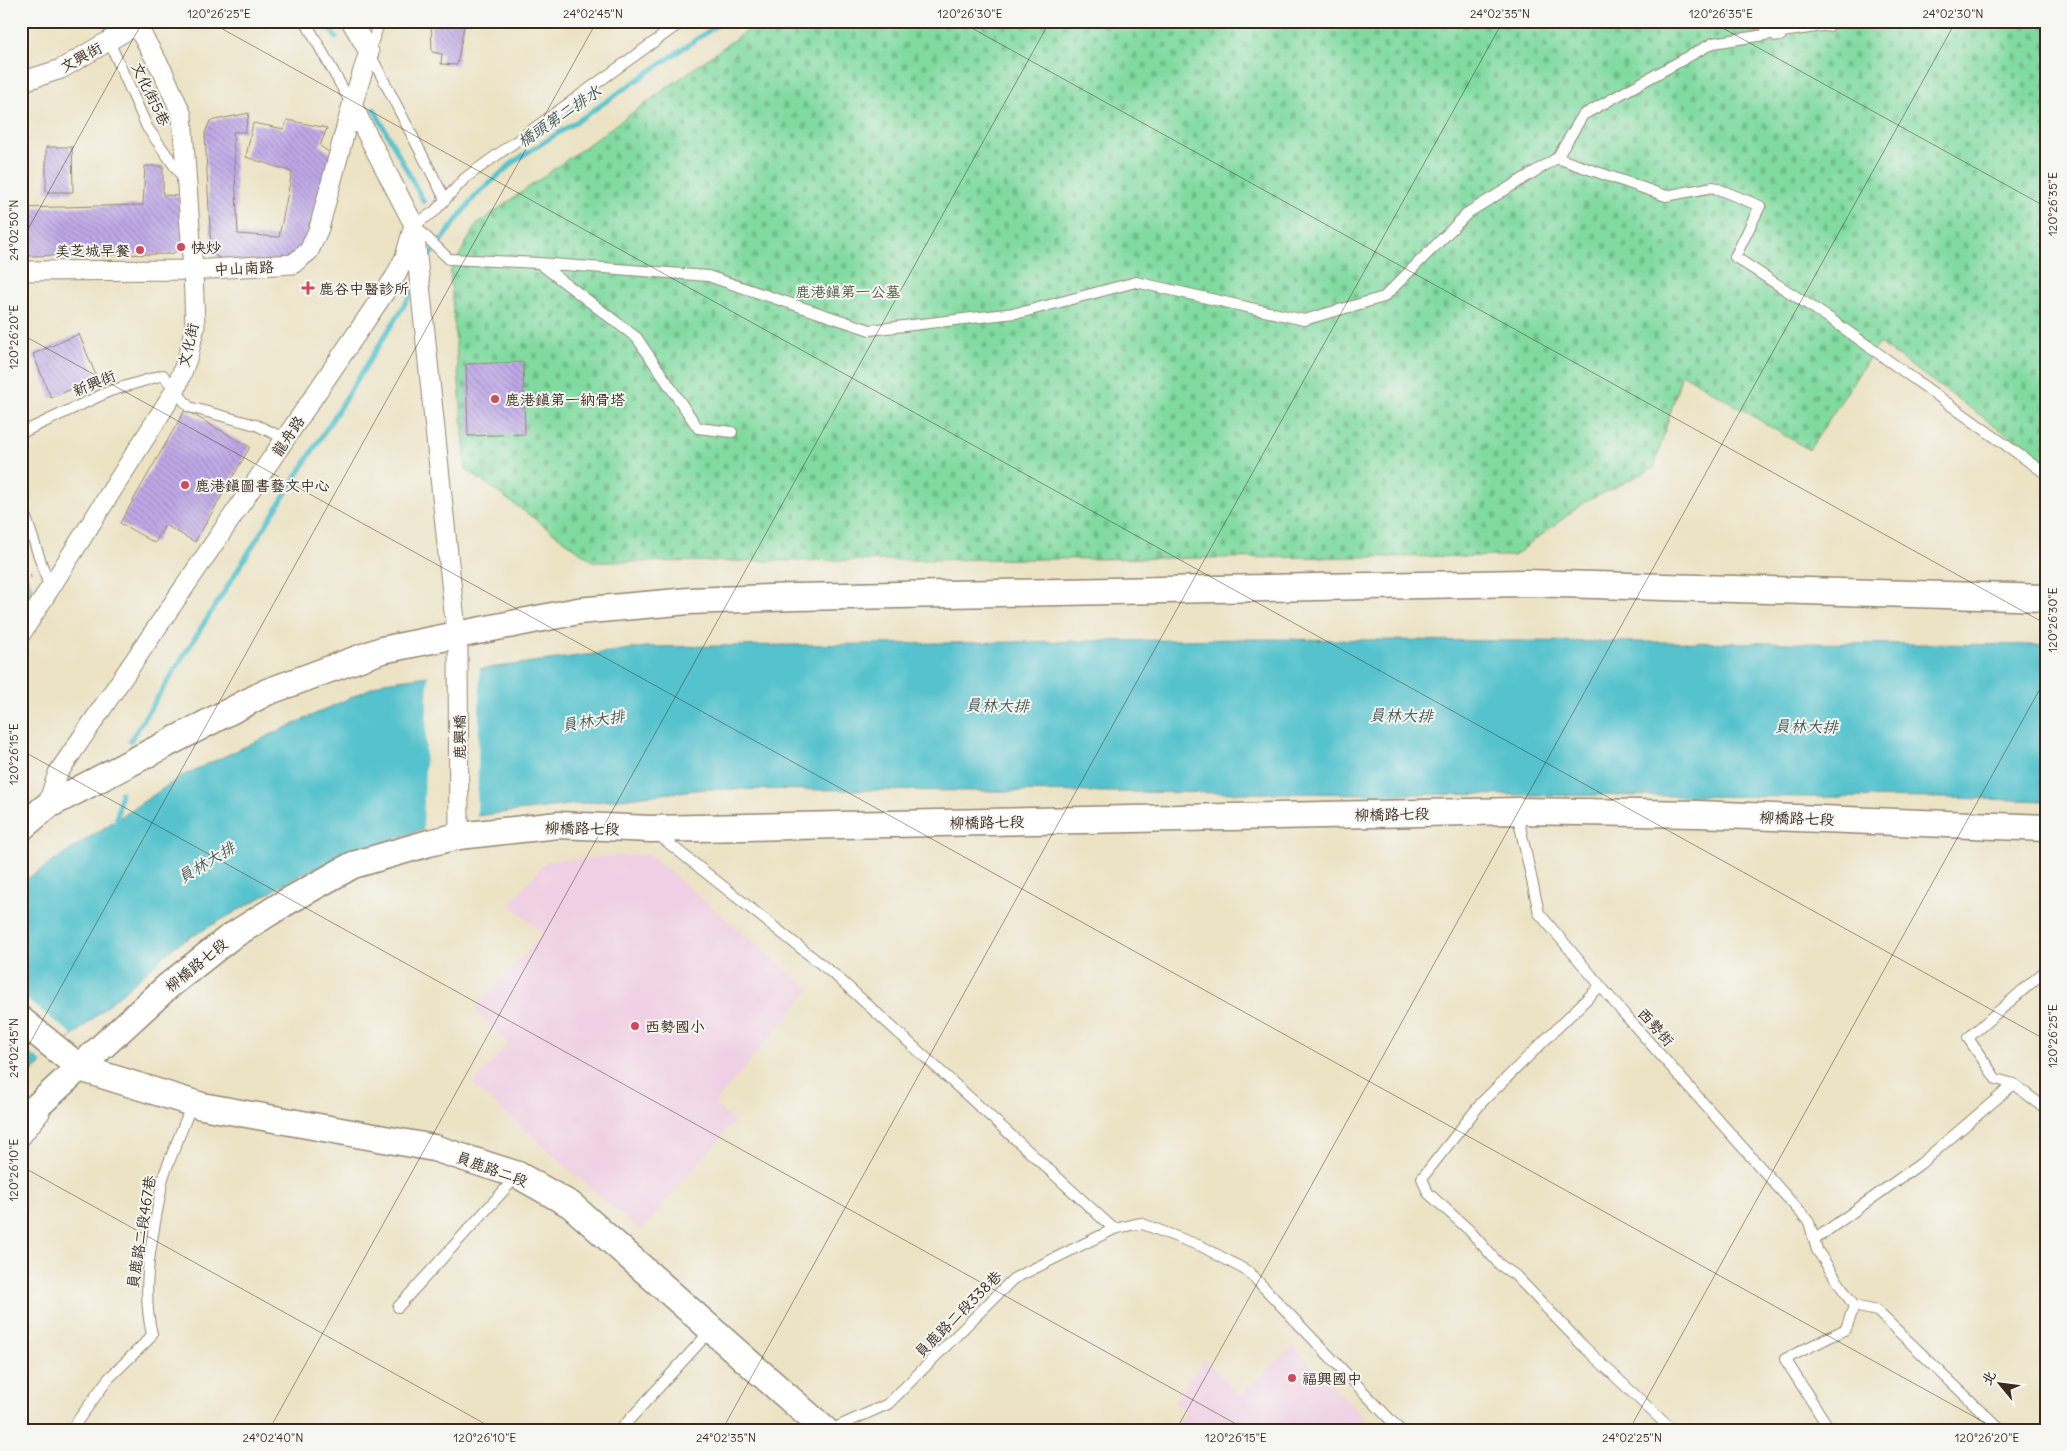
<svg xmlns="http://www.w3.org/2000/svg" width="2067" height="1451" viewBox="0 0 2067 1451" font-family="Delius,'LXGW WenKai TC',sans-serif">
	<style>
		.built { fill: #f0d0e4 }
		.cemetery { fill: url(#cemetery-stones); stroke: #5e8260 }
		.park { fill: url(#park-dots); stroke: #5e8260 }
		.water { fill: #55c2cd; stroke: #487676 }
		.pier { fill: #ece3c5 }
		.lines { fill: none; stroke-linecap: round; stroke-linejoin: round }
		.stream { stroke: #55c2cd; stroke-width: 5 }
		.building { fill: url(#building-back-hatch) }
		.lane-casing { stroke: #948672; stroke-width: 12 }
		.street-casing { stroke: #948672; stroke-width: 21 }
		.secondary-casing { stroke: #948672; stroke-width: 29 }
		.path { stroke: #948672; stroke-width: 3; stroke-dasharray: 1 4; stroke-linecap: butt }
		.lane { stroke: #fff; stroke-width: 10 }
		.street { stroke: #fff; stroke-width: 19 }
		.secondary { stroke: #fff; stroke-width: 26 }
		.ticks { fill: none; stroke: #3b2a1e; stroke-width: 1; stroke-opacity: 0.45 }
		.poi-dot { fill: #d1495b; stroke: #f6f6f2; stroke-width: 2 }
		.labels { text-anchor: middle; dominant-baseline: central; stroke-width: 4; stroke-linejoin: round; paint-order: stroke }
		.street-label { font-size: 15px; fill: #3b2a1e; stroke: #f6f6f2 }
		.poi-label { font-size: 15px; fill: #3b2a1e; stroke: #f6f6f2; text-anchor: start }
		.park-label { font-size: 15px; fill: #4c563f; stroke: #f6f6f2 }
		.water-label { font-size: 16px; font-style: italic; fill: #435853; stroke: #f6f6f2 }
		.neatline { fill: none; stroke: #3b2a1e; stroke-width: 2 }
		.ticks-label { font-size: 12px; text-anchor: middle; fill: #3b2a1e }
	</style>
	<defs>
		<pattern id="cemetery-stones" width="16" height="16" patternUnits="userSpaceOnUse" patternTransform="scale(1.25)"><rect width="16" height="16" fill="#81dba1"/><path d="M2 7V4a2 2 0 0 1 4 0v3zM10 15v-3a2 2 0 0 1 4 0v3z" fill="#70bc8a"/></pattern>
		<pattern id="park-dots" width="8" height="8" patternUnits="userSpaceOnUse" patternTransform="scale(1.25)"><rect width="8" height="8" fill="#81dba1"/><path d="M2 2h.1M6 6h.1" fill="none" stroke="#70bc8a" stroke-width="1.8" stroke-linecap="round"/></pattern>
		<pattern id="building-back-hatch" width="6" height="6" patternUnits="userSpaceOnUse" patternTransform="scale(1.25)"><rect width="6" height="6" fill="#bfa9e8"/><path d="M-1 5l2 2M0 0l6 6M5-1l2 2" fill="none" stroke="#9c8abb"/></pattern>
	</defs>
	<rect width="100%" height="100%" fill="#f6f6f2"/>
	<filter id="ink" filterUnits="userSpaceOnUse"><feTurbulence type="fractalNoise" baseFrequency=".02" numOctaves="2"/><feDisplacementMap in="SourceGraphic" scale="10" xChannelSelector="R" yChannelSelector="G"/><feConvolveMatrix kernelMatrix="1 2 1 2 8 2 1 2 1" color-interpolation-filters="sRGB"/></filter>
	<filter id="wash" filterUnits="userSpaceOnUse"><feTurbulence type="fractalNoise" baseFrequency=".0096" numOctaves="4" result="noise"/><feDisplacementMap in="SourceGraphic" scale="20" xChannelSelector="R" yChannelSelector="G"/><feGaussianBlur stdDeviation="1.12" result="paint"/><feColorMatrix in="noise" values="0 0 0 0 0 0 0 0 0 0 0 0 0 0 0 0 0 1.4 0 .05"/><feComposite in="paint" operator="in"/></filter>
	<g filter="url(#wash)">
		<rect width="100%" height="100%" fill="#ece3c5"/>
		<path class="built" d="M 649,854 L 810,990 L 714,1104 L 734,1122 L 640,1231 L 473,1085 L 508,1043 L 474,1009 L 543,934 L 510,904 L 546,861 Z
			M 1293,1346 L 1376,1430 L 1169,1430 L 1187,1412 L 1174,1402 L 1205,1359 L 1239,1396 Z"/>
		<path class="cemetery" d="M 760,21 L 2046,21 L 2046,462 L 1879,343 L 1809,450 L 1682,373 L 1654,468 L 1585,502 L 1514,556 L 594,562 L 466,469 L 450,272 L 476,225 Z"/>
		<path class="park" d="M 21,561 L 34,594 L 21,615 Z"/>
		<path class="water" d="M 1248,639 L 2046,645 L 2046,801 L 1955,798 L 704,789 L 450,819 L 306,872 L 175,946 L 21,1082 L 21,883 L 182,776 L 384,682 L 646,647 Z"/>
		<path class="pier" d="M 480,667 L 477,817 L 451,821 L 423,831 L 428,673 Z
			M 21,995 L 73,1035 L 43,1063 L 21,1046 Z"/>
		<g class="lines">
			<path class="stream" d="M 326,21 L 336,38
				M 374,109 L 424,202
				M 425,267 L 430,255 L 475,196 L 516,160 L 585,116 L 723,21
				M 130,741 L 415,288
				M 116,825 L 121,793"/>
		</g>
		<g id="blocks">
			<path class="building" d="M 431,21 L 465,21 L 457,65 L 441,64 L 442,54 L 432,52 Z
				M 249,113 L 245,132 L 233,132 L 238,234 L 279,237 L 292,172 L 246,157 L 253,123 L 284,129 L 287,120 L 327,128 L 320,146 L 332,154 L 300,253 L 291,261 L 226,261 L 214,255 L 211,249 L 205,133 L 210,121 Z
				M 46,147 L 72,147 L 73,192 L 46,192 Z
				M 145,166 L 163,166 L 163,195 L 179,196 L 183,244 L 179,250 L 171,254 L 21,256 L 21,208 L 143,205 Z
				M 79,334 L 97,378 L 51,398 L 33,354 Z
				M 523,362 L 525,434 L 468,436 L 466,364 Z
				M 185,410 L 250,447 L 195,542 L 165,525 L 155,543 L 120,523 Z"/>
		</g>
	</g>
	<g filter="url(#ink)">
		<use href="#blocks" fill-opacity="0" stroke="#948672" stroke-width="1"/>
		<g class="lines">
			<defs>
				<path id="lane" d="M 305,21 L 352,105
					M 380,21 L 369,52 L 445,199
					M 683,21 L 465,178 L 434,212 L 414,225 L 449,259 L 539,263 L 708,276 L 870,330 L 1023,312 L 1136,282 L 1304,320 L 1384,297 L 1469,212 L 1557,158 L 1666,196 L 1713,187 L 1760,206 L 1735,257 L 1832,320 L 2046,474
					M 109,41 L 147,127 L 183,178
					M 1557,158 L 1583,115 L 1713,43 L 1822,26 L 1829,21
					M 539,263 L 637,338 L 698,428 L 732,432
					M 21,433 L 110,391 L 163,375 L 189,407 L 256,425 L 286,439
					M 21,503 L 50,589
					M 1517,812 L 1539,913 L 1625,1015 L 1809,1222 L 1817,1250 L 1854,1306 L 1846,1329 L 1785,1359 L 1830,1430
					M 657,834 L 836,976 L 1114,1229 L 1140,1223 L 1203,1247 L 1249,1272 L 1400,1430
					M 1600,986 L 1482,1102 L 1422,1178 L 1428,1193 L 1469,1230 L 1500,1265 L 1515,1275 L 1583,1346 L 1672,1430
					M 2014,1084 L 2046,1109
					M 21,1144 L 44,1115
					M 1814,1240 L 1920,1164 L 2014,1084 L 1996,1079 L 1968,1038 L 2046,970
					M 1854,1306 L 1877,1311 L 2001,1430
					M 398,1307 L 517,1176
					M 71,1430 L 108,1379 L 148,1340 L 152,1334 C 141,1290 151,1244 159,1201 C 161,1193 161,1183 164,1175 C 173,1151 183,1128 192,1103
					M 620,1430 L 712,1329
					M 830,1430 L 888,1404 L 1013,1279 L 1114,1229"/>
				<path id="street" d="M 1766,21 L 1778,32
					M 1827,21 L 1827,22
					M 21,82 L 61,69 L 136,25
					M 415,237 L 458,650 L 459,836
					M 21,271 L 193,270 L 293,264 L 309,251 L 319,228 L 352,105 L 369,52 L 351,21
					M 21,634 L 176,389 L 188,356 L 195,326 L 193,270 L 182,115 L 163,72 L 134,21
					M 43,809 L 47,806 L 58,773 L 395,277 L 405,257 L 414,225 L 352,105"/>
				<path id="secondary" d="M 21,828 L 47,806 L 267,692 L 382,650 L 578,611 L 689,601 L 796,597 L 1525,583 L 2046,598
					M 21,1020 L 80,1068 L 202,1106 L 434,1148 L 518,1175 L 571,1205 L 825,1430
					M 21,1121 L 167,987 L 229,938 L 283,904 L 353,865 L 429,843 L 459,836 L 558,825 L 651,829 L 1517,811 L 1698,814 L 2046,828"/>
			</defs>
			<use href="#lane" class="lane-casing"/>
			<use href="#street" class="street-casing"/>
			<use href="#secondary" class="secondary-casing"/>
			<path class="path" d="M 21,580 L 32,576"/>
			<use href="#lane" class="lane"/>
			<use href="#street" class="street"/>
			<use href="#secondary" class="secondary"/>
		</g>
	</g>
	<path class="ticks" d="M 208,21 L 2046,1040M 959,21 L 2046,624M 1710,21 L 2046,207M 21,242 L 143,21M 21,334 L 1998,1430M 21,750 L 1247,1430M 21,1059 L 597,21M 21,1166 L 496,1430M 269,1430 L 1050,21M 722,1430 L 1503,21M 1176,1430 L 1956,21M 1629,1430 L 2046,678"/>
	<g class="poi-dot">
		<circle cx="181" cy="247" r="5"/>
		<circle cx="140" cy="250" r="5"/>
		<path d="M305.5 280.5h5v5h5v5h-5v5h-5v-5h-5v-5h5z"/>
		<circle cx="495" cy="399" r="5"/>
		<circle cx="185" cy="485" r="5"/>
		<circle cx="635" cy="1026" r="5"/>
		<circle cx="1292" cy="1378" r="5"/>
	</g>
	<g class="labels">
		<g class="street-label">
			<text transform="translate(81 57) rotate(-29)">文興街</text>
			<text transform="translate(151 94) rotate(64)">文化街5巷</text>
			<text transform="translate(244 268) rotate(-3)">中山南路</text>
			<text transform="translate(188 345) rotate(-77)">文化街</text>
			<text transform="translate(94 383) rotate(-23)">新興街</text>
			<text transform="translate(288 436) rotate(-56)">龍舟路</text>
			<text transform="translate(459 737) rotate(-90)">鹿興橋</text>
			<text transform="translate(1392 814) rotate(-1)">柳橋路七段</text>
			<text transform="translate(1797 818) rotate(2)">柳橋路七段</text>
			<text transform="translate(987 822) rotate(-1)">柳橋路七段</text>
			<text transform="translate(582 828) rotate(1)">柳橋路七段</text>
			<text transform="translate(196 965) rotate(-39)">柳橋路七段</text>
			<text transform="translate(1656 1027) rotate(48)">西勢街</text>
			<text transform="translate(492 1169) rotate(20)">員鹿路二段</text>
			<text transform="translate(141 1232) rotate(-81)">員鹿路二段467巷</text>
			<text transform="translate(958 1314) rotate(-45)">員鹿路二段338巷</text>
		</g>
		<g class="poi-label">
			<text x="191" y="247">快炒</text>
			<text x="130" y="250" text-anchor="end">美芝城早餐</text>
			<text x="319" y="288">鹿谷中醫診所</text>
			<text x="505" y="399">鹿港鎮第一納骨塔</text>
			<text x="195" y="485">鹿港鎮圖書藝文中心</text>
			<text x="645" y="1026">西勢國小</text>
			<text x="1302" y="1378">福興國中</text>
		</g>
		<g class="park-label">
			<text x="848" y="291">鹿港鎮第一公墓</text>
		</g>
		<g class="water-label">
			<text transform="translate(559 116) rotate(-34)">橋頭第二排水</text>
			<text transform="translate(997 705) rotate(1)">員林大排</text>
			<text transform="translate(1401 715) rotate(1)">員林大排</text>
			<text transform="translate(593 720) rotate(-9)">員林大排</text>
			<text transform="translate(1806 726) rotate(1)">員林大排</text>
			<text transform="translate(206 862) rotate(-31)">員林大排</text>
		</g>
	</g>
	<rect width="2067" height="1451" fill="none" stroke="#f6f6f2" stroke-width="55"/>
	<g transform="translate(2000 1384) rotate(299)" stroke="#f6f6f2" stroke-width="4" paint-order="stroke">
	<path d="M0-4L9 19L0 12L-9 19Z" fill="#3b2a1e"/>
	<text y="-8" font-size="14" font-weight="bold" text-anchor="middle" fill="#3b2a1e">北</text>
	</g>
	<rect x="28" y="28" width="2012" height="1396" class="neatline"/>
	<g class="ticks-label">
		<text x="219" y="18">120°26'25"E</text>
		<text x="593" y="18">24°02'45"N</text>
		<text x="970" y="18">120°26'30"E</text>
		<text x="1500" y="18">24°02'35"N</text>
		<text x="1721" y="18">120°26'35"E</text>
		<text x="1953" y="18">24°02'30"N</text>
		<text transform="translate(2053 204) rotate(-90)" y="4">120°26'35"E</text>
		<text transform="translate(14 230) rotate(-90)" y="4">24°02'50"N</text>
		<text transform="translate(14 337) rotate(-90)" y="4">120°26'20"E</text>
		<text transform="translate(2053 620) rotate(-90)" y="4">120°26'30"E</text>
		<text transform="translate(14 754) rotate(-90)" y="4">120°26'15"E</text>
		<text transform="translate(2053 1036) rotate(-90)" y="4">120°26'25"E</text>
		<text transform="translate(14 1048) rotate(-90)" y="4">24°02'45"N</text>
		<text transform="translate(14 1170) rotate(-90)" y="4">120°26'10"E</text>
		<text x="273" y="1442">24°02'40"N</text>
		<text x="485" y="1442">120°26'10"E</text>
		<text x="726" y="1442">24°02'35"N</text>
		<text x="1236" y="1442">120°26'15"E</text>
		<text x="1632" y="1442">24°02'25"N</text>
		<text x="1987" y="1442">120°26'20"E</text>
	</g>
</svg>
